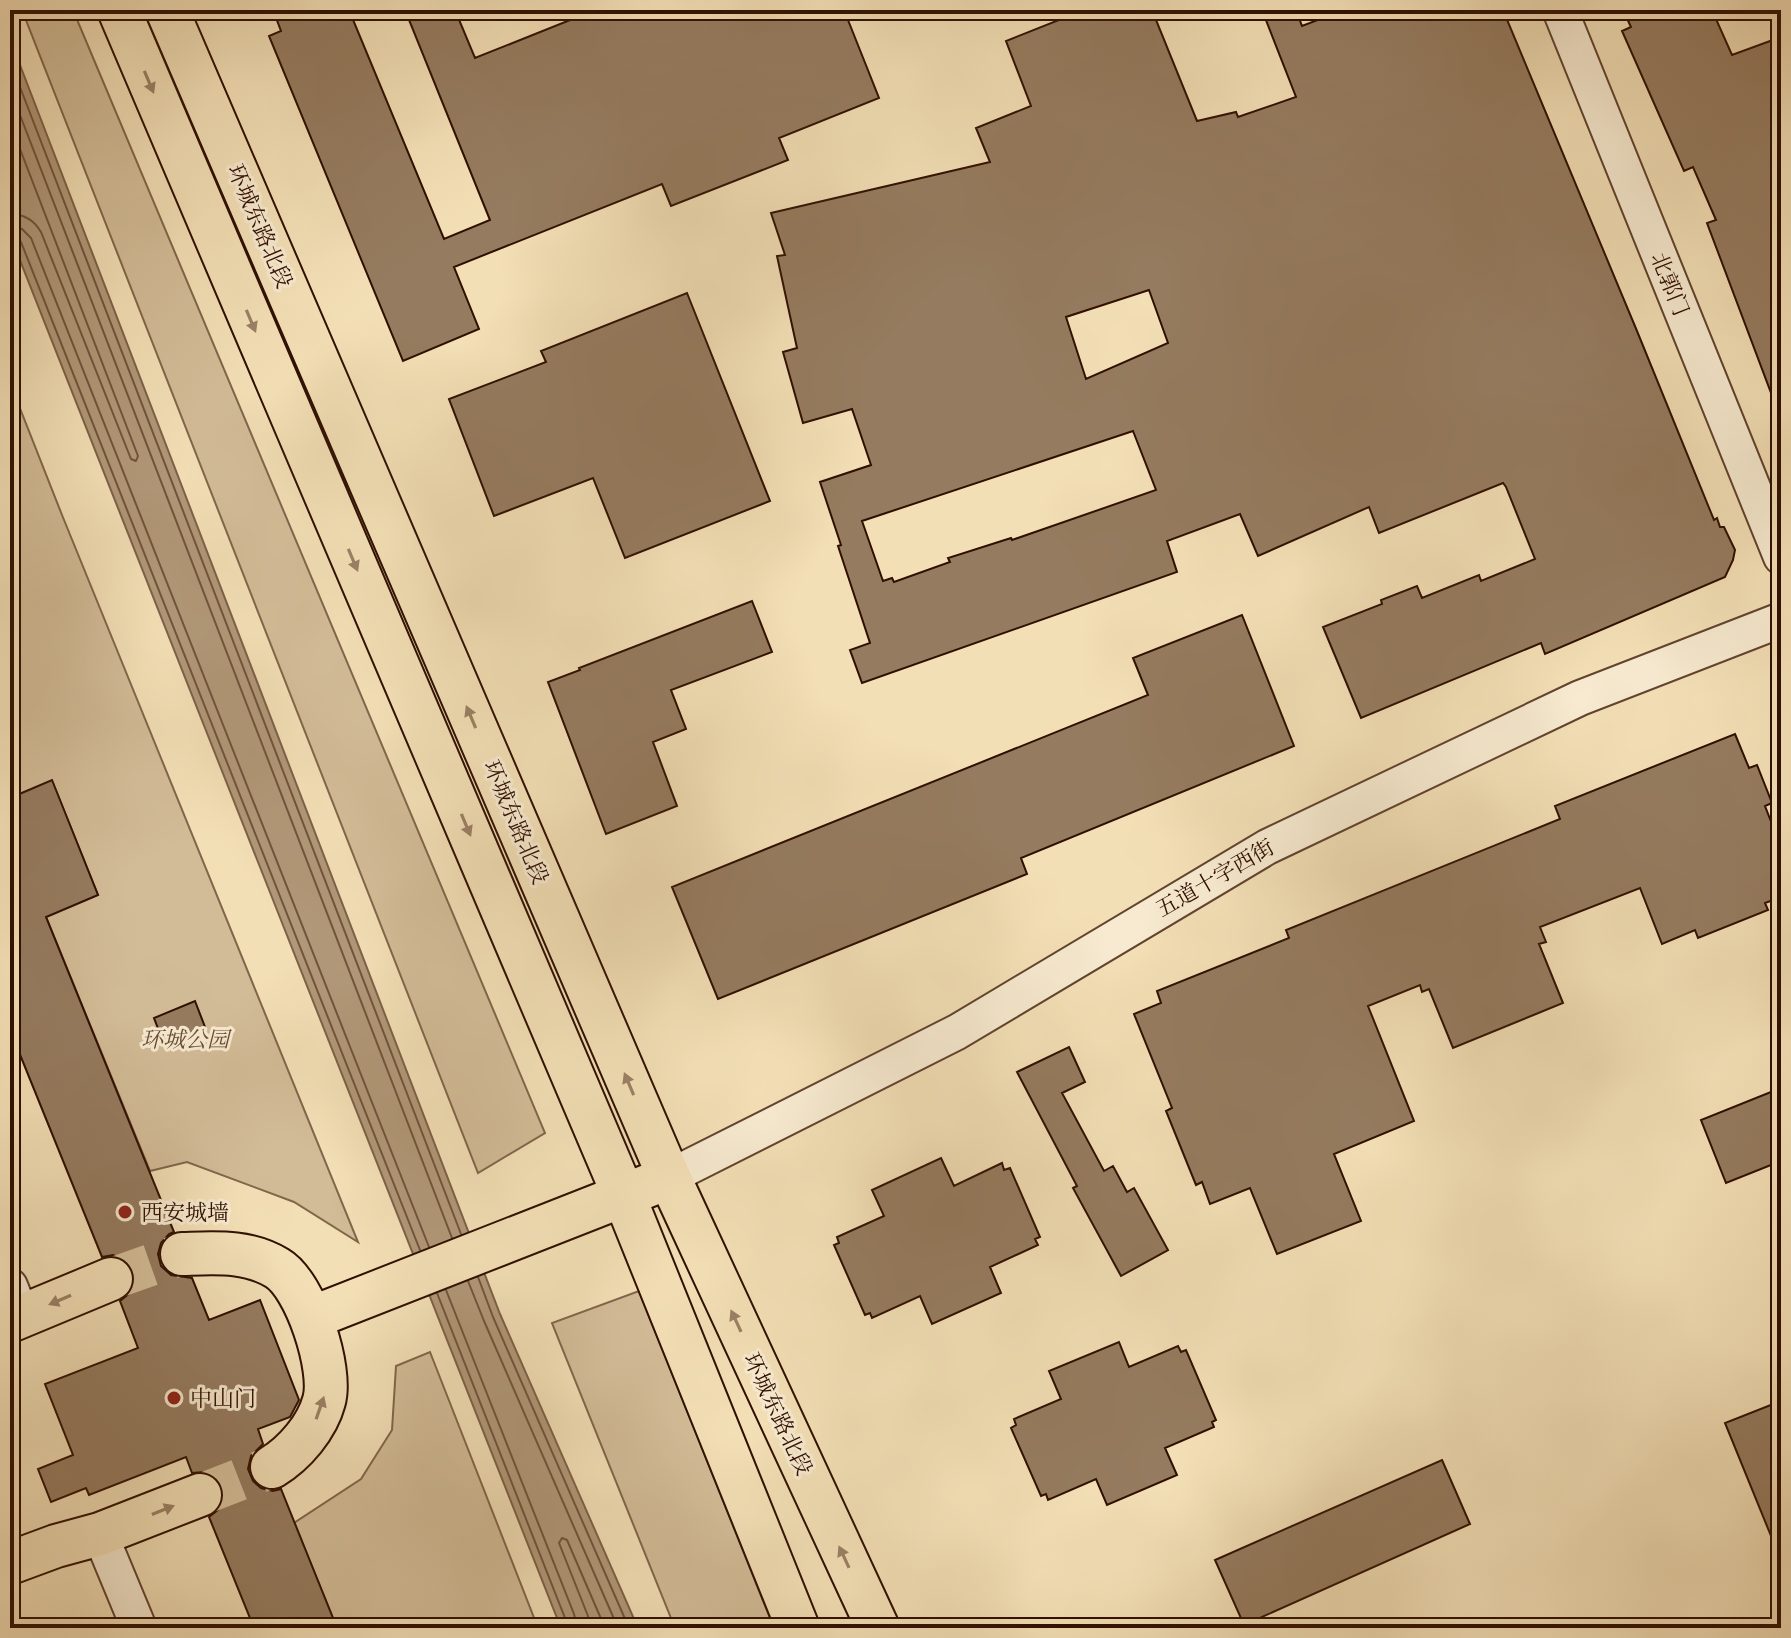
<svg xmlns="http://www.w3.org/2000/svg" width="1791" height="1638" viewBox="0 0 1791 1638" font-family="'Libre Caslon Text','Noto Serif SC',serif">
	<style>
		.green { fill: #d2bc97; stroke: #81664c; stroke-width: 2 }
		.water { fill: #b19878; stroke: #7d6148; stroke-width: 2 }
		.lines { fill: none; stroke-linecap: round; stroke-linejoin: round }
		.shore { stroke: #70543c; stroke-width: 2 }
		.building { fill: #957b5f; stroke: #300f01; stroke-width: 2; fill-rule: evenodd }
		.major-tunnel { stroke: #d6c09b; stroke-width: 42; stroke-dasharray: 42 21; stroke-linecap: butt }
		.minor-casing { stroke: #61432e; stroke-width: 38 }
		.major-casing { stroke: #300f01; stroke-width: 46 }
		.minor { stroke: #f7ead0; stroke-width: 34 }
		.major { stroke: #f3dfb6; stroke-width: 42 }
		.oneway { fill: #9b8165 }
		.poi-dot { fill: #8f2418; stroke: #f7ead0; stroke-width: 3 }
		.labels { text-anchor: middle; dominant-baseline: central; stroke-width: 6; stroke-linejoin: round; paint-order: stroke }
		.street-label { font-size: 22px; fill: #300f01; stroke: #f7ead0 }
		.park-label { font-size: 22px; font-style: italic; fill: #694c36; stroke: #f7ead0 }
		.poi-label { font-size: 22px; fill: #300f01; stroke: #f7ead0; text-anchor: start }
	</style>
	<rect width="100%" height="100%" fill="#f3dfb6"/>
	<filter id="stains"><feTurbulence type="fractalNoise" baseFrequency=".0025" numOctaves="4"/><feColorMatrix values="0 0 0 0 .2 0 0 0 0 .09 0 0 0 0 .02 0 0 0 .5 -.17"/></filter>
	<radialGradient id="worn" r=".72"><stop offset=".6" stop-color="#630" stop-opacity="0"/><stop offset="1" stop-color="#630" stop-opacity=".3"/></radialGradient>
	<path class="green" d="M 22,10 L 73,10 L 545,1133 L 478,1173 Z
		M 10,383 L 62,515 L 358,1242 L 294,1202 L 187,1162 L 150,1171 L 46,917 L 98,895 L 52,781 L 10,798 Z
		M 639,1291 L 774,1628 L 675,1628 L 552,1323 Z
		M 430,1352 L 538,1628 L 337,1628 L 294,1523 L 361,1479 L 392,1430 L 396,1366 Z"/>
	<path class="water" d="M 10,39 L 500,1314 L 638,1628 L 561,1628 L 10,235 Z"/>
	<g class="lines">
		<path class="shore" d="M 10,61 L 461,1234
			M 10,89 L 452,1238
			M 10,123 L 138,456 L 136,461 L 131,459 L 41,232 C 34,220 24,214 10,214
			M 10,226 L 22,229 L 31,238 L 429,1247
			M 10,236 L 16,237 L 21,242 L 420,1250
			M 478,1277 L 493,1317 L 629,1628
			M 468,1281 L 484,1321 L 618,1628
			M 446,1290 L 574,1614 L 577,1628
			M 437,1293 L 565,1618 L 567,1628
			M 590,1628 L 588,1616 L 559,1543 L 562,1538 L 567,1540 L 605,1628"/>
	</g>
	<path class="building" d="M 273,10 L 349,10 L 444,239 L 490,220 L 405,10 L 455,10 L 475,58 L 595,10 L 844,10 L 879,98 L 779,138 L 788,160 L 671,206 L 662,184 L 454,267 L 479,329 L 403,361 L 269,36 L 281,31 Z
		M 1084,10 L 1152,10 L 1197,121 L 1236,112 L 1238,117 L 1296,97 L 1262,10 L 1296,10 L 1302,26 L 1344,10 L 1503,10 L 1637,331 L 1714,520 L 1717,518 L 1720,527 L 1724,527 L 1735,550 L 1733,560 L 1725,577 L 1545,654 L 1541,643 L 1361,718 L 1323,627 L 1382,604 L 1381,600 L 1417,586 L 1422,598 L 1479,575 L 1481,581 L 1535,559 L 1506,487 L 1503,483 L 1379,533 L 1369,507 L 1258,556 L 1240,514 L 1167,541 L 1177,572 L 862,683 L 850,650 L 870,643 L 838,546 L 841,545 L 820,482 L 871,465 L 852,409 L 803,423 L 783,352 L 797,348 L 777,256 L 785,255 L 771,213 L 990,162 L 976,128 L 1031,106 L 1006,41 ZM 1149,290 L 1168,343 L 1086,379 L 1066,317 ZM 1133,431 L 1156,490 L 1012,540 L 1011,538 L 948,558 L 950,562 L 894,582 L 892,578 L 883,581 L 862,521 Z
		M 1623,10 L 1712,10 L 1732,55 L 1781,37 L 1781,413 L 1779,414 L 1707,223 L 1716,220 L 1693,167 L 1684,171 L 1622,31 L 1631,27 Z
		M 687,293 L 770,501 L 625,558 L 593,478 L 494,516 L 449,399 L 546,362 L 541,351 Z
		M 752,601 L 772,652 L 671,690 L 686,729 L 653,742 L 677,806 L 606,834 L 548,682 L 580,670 L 579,668 Z
		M 1242,615 L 1294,746 L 1021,858 L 1027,874 L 718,999 L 672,887 L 1148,695 L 1133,658 Z
		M 1735,734 L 1749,768 L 1757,765 L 1772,803 L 1765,806 L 1781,847 L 1781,897 L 1765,903 L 1768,910 L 1698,938 L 1695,930 L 1662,944 L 1640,888 L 1540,927 L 1546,942 L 1539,944 L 1563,1003 L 1453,1048 L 1429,989 L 1422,992 L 1420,985 L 1368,1006 L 1414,1121 L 1334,1154 L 1361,1221 L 1277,1254 L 1250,1188 L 1210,1204 L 1202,1182 L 1196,1185 L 1166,1111 L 1172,1108 L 1134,1014 L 1161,1003 L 1157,991 L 1289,938 L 1286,930 L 1560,819 L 1555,806 Z
		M 52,780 L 98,895 L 46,917 L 174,1232 L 169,1234 L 161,1243 L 158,1254 L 161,1266 L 171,1275 L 192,1278 L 209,1320 L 260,1300 L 299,1400 L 290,1417 L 258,1429 L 263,1444 L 251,1456 L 248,1469 L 253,1481 L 261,1488 L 273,1491 L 281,1489 L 337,1628 L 254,1628 L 209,1517 L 219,1509 L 224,1499 L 222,1486 L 214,1476 L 204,1472 L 192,1473 L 186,1457 L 89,1495 L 86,1488 L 51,1502 L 38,1469 L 73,1455 L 45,1384 L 138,1348 L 120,1301 L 130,1293 L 135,1281 L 133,1271 L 125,1260 L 113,1255 L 102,1257 L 10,1030 L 10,798 Z
		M 195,1001 L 205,1027 L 164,1044 L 154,1018 Z
		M 1069,1047 L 1085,1082 L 1062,1093 L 1104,1171 L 1113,1166 L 1127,1192 L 1134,1188 L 1168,1250 L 1121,1276 L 1073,1188 L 1077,1186 L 1017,1072 Z
		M 1781,1088 L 1781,1161 L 1726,1183 L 1701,1120 Z
		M 941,1158 L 954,1186 L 1002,1163 L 1004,1170 L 1010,1168 L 1040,1237 L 1035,1239 L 1038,1245 L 990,1267 L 1001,1293 L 932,1324 L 920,1296 L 872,1318 L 870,1313 L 865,1315 L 834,1245 L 839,1243 L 837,1237 L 884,1216 L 872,1190 Z
		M 1119,1342 L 1129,1367 L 1178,1346 L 1181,1352 L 1186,1350 L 1216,1420 L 1212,1422 L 1214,1427 L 1165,1448 L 1177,1475 L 1107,1505 L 1096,1479 L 1048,1500 L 1046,1494 L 1041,1496 L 1011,1428 L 1016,1425 L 1014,1419 L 1061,1399 L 1049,1371 Z
		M 1781,1401 L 1781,1558 L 1780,1558 L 1725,1423 Z
		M 1442,1460 L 1470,1524 L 1244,1625 L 1215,1560 Z"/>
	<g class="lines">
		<path class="major-tunnel" d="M 111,1279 L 182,1254
			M 200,1495 L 272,1467"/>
		<defs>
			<path id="minor" d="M 1560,10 L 1781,557
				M 669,1177 L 957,1032 L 1267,847 L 1580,698 L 1781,620
				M 10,1286 L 22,1316
				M 100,1534 L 139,1628"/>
			<path id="major" d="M 119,10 L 624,1196 L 798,1628
				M 167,10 L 669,1177 L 878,1628
				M 182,1254 C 216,1253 247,1250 277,1268 C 306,1285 333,1370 324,1401 C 317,1427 295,1453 272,1467
				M 311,1318 L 650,1185
				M 10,1321 L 111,1279
				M 10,1563 L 56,1546 L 100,1534 L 200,1495"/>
		</defs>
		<use href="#minor" class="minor-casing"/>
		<use href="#major" class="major-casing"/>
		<use href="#minor" class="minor"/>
		<use href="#major" class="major"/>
	</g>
	<defs><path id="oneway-solid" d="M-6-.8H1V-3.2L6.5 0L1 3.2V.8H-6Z" transform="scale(2)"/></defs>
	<g class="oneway">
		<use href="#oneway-solid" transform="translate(149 82) rotate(67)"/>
		<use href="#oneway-solid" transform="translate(251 321) rotate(67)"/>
		<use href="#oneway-solid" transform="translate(353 560) rotate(67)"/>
		<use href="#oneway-solid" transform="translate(471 717) rotate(-113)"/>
		<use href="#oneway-solid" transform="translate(466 825) rotate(67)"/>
		<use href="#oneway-solid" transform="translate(629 1084) rotate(-113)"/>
		<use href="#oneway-solid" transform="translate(60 1300) rotate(157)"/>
		<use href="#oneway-solid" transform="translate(736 1321) rotate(-115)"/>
		<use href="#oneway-solid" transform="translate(320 1408) rotate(-71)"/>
		<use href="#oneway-solid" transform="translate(163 1510) rotate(-22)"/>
		<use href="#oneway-solid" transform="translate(844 1557) rotate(-115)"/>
	</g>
	<g class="poi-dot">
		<circle cx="125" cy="1212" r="8"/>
		<circle cx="174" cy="1398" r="8"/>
	</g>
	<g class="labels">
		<g class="street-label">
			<text transform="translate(260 226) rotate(67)">环城东路北段</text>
			<text transform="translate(1670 284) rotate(68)">北郭门</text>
			<text transform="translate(516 822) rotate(67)">环城东路北段</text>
			<text transform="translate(1215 878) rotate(-30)">五道十字西街</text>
			<text transform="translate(778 1414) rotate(65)">环城东路北段</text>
		</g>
		<g class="park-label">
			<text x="185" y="1039">环城公园</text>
		</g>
		<g class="poi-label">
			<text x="141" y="1212">西安城墙</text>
			<text x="190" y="1398">中山门</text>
		</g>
	</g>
	<rect width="1791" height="1638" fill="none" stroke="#f3dfb6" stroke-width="40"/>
	<rect x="12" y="12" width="1767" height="1614" fill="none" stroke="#300f01" stroke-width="4"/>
	<rect x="20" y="20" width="1751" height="1598" fill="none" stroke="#300f01" stroke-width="2"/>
	<rect width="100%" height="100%" filter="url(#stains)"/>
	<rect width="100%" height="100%" fill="url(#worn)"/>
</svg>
